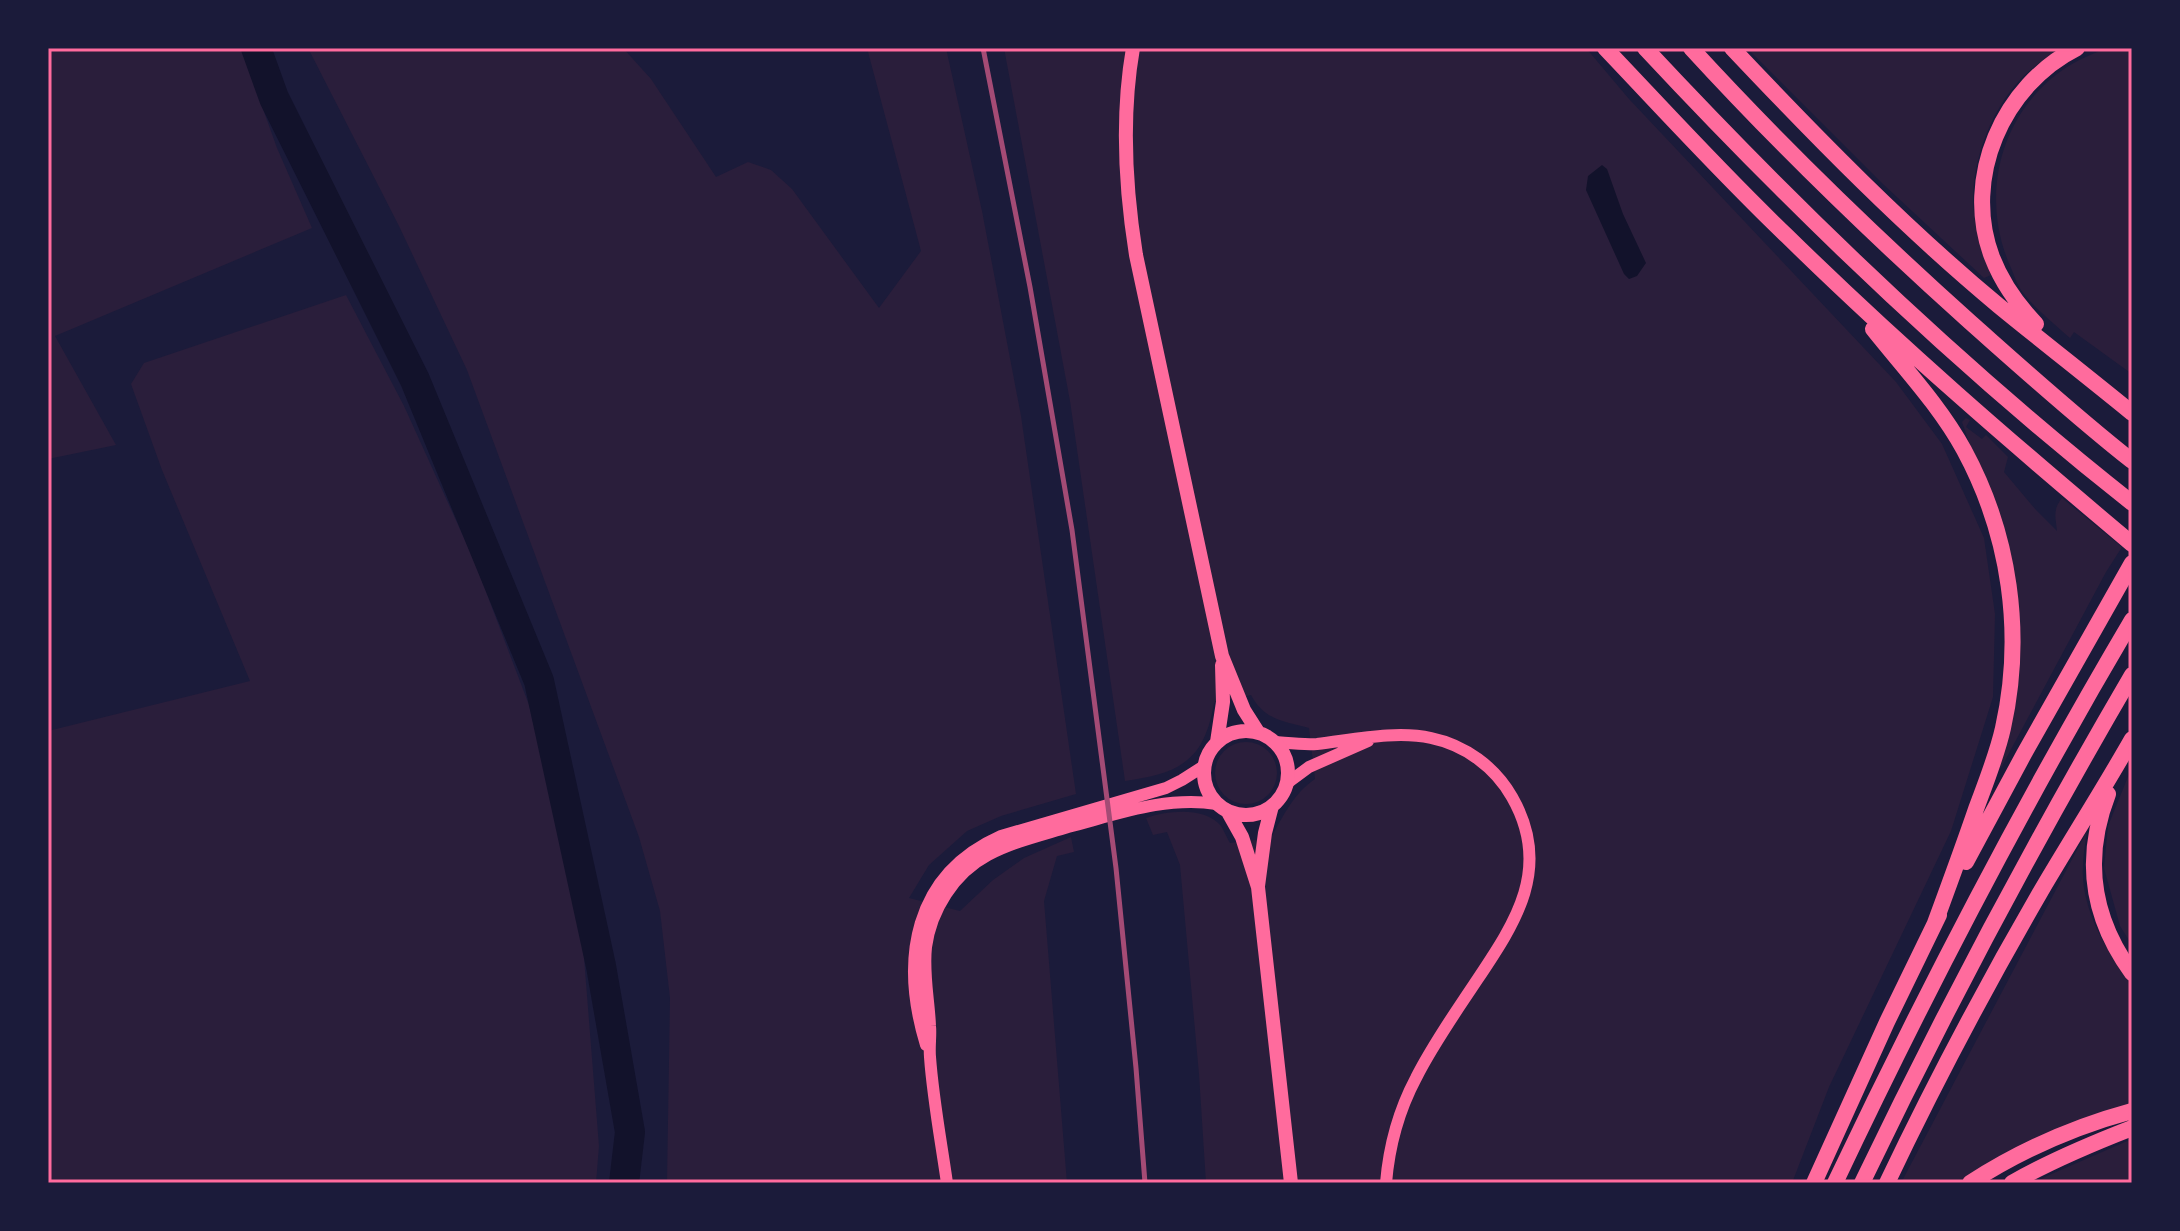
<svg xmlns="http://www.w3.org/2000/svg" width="2180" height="1231" viewBox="0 0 2180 1231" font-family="'Noto Sans',sans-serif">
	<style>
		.green { fill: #2a1e3b }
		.water { fill: #12122b }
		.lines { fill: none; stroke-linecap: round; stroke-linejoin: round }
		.river { stroke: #12122b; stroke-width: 30 }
		.tertiary { stroke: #ff6b9d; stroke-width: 12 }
		.secondary { stroke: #ff6b9d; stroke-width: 14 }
		.motorway { stroke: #ff6b9d; stroke-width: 16 }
		.rail { stroke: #a44b75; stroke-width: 5 }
		.neatline { fill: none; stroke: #ff6b9d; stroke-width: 3 }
	</style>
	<rect width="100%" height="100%" fill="#1b1b3a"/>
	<path class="green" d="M 48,48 L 241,48 L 277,148 L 312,228 L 55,336 L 116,445 L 48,459 Z
		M 308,48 L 623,48 L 651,79 L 716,177 L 748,162 L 771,170 L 792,189 L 879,308 L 921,251 L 867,48 L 946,48 L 982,211 L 1021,416 L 1076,794 L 1001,816 L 967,831 L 929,865 L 909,898 L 960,911 L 993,880 L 1024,858 L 1071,837 L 1074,852 L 1057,856 L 1044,901 L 1067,1183 L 667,1183 L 670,998 L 660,911 L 639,837 L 467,370 L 399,226 Z
		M 1004,48 L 1586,48 L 1629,99 L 1896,382 L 1942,444 L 1984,538 L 1995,614 L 1993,697 L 1951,831 L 1829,1087 L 1792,1183 L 1206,1183 L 1199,1074 L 1180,865 L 1167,832 L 1153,835 L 1146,818 C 1167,811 1204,806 1221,826 C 1224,831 1227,838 1230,843 L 1271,838 C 1283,816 1294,793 1315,779 L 1309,728 C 1285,722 1264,720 1251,695 L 1214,703 C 1212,713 1210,724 1206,733 C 1192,770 1159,776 1125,781 L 1070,401 Z
		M 1747,48 L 2060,48 C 2043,60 2026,71 2013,88 C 1986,121 1969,172 1974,215 C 1977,236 1984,255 1991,275 L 1984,278 L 1884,185 Z
		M 2110,48 L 2132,48 L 2132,374 L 2074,332 L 2070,338 C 2056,325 2031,305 2021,290 C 2017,284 2014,275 2011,268 C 1971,179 2014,75 2110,48 Z
		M 346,295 L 404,406 L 474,560 L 529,705 L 581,920 L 599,1146 L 596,1183 L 48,1183 L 48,731 L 250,681 L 162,470 L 131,384 L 144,363 Z
		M 1966,418 L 1970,420 L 1966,427 L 1982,439 L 1986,435 L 2008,457 L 2004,472 L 2036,510 L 2057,531 C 2056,519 2052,510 2062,498 L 2122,547 L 2106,572 L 2001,768 L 1998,766 L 2014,712 L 2020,667 L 2020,616 L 2014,573 L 1962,422 Z
		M1215 773a31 31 0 1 1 62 0a31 31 0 1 1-62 0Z
		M 2132,767 L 2132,945 L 2120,926 L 2104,868 L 2108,826 Z
		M 2087,831 C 2084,850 2081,869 2084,888 C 2090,924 2109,955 2132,982 L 2132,1105 L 1999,1158 L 1962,1183 L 1901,1183 Z
		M 2132,1139 L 2132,1183 L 2034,1183 L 2047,1176 Z"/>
	<path class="water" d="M 1602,165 L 1607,169 L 1623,214 L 1646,263 L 1637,276 L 1629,279 L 1624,274 L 1586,190 L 1588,176 Z"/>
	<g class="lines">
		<path class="river" d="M 256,48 L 274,98 L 415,380 L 539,681 L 601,966 L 630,1132 L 624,1183"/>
		<path class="tertiary" d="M 1274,742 C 1288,743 1303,745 1317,744 C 1352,740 1396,730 1431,738 C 1465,745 1495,767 1512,797 C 1554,870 1513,926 1473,986 C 1453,1016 1432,1046 1416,1078 C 1399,1110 1389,1147 1386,1183
			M 1286,784 L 1309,767 L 1368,741
			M 926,1045 C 900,960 913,875 1001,836 L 1166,788 L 1182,780 L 1204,766
			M 947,1183 C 941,1141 933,1099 930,1057 C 929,1046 931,1036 930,1026 C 929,1000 923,974 926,947 C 931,910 954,873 988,855 C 1012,842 1042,835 1068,827 C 1118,814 1165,796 1217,804"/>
		<path class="secondary" d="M 1133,48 C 1121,117 1125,186 1136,255 L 1222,656 L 1244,710 L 1258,732
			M1204 773a42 42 0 1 1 84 0a42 42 0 1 1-84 0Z
			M 1217,742 L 1223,702 L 1222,665
			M 1228,812 L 1242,837 L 1258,887 L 1291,1183
			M 1258,886 L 1265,833 L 1272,806"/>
		<path class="motorway" d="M 1605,48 C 1665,111 1724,176 1787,236 C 1897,344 2014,445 2132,544
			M 1645,48 C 1797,211 1957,365 2132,503
			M 1691,48 C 1779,144 1873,235 1970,322 C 2023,369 2076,417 2132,461
			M 1732,48 C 1817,138 1904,227 1999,306 C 2043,342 2088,377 2132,413
			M 2036,324 C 2017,304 2002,283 1992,257 C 1962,178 2003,85 2077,48
			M 1873,329 C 1904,368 1940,406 1964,450 C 2010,535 2024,634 2003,728 C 1997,755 1986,782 1976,809 C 1963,847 1949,885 1935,923
			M 2108,794 C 2083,858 2091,917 2132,973
			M 1966,862 L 2024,754 L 2132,563
			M 1814,1183 L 1887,1022 L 1939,915
			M 1835,1183 C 1926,991 2024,803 2132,620
			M 1862,1183 C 1945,1010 2035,841 2132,675
			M 1887,1183 C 1934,1084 1986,986 2041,891 C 2071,840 2103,790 2132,739
			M 1970,1183 C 2021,1150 2073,1127 2132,1111
			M 2012,1183 C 2050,1161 2091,1144 2132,1128"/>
		<path class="rail" d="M 983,48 L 1030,287 L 1072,530 L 1116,868 L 1136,1068 L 1145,1183"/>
	</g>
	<rect width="2180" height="1231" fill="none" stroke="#1b1b3a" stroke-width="100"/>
	<rect x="50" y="50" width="2080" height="1131" class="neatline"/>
</svg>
